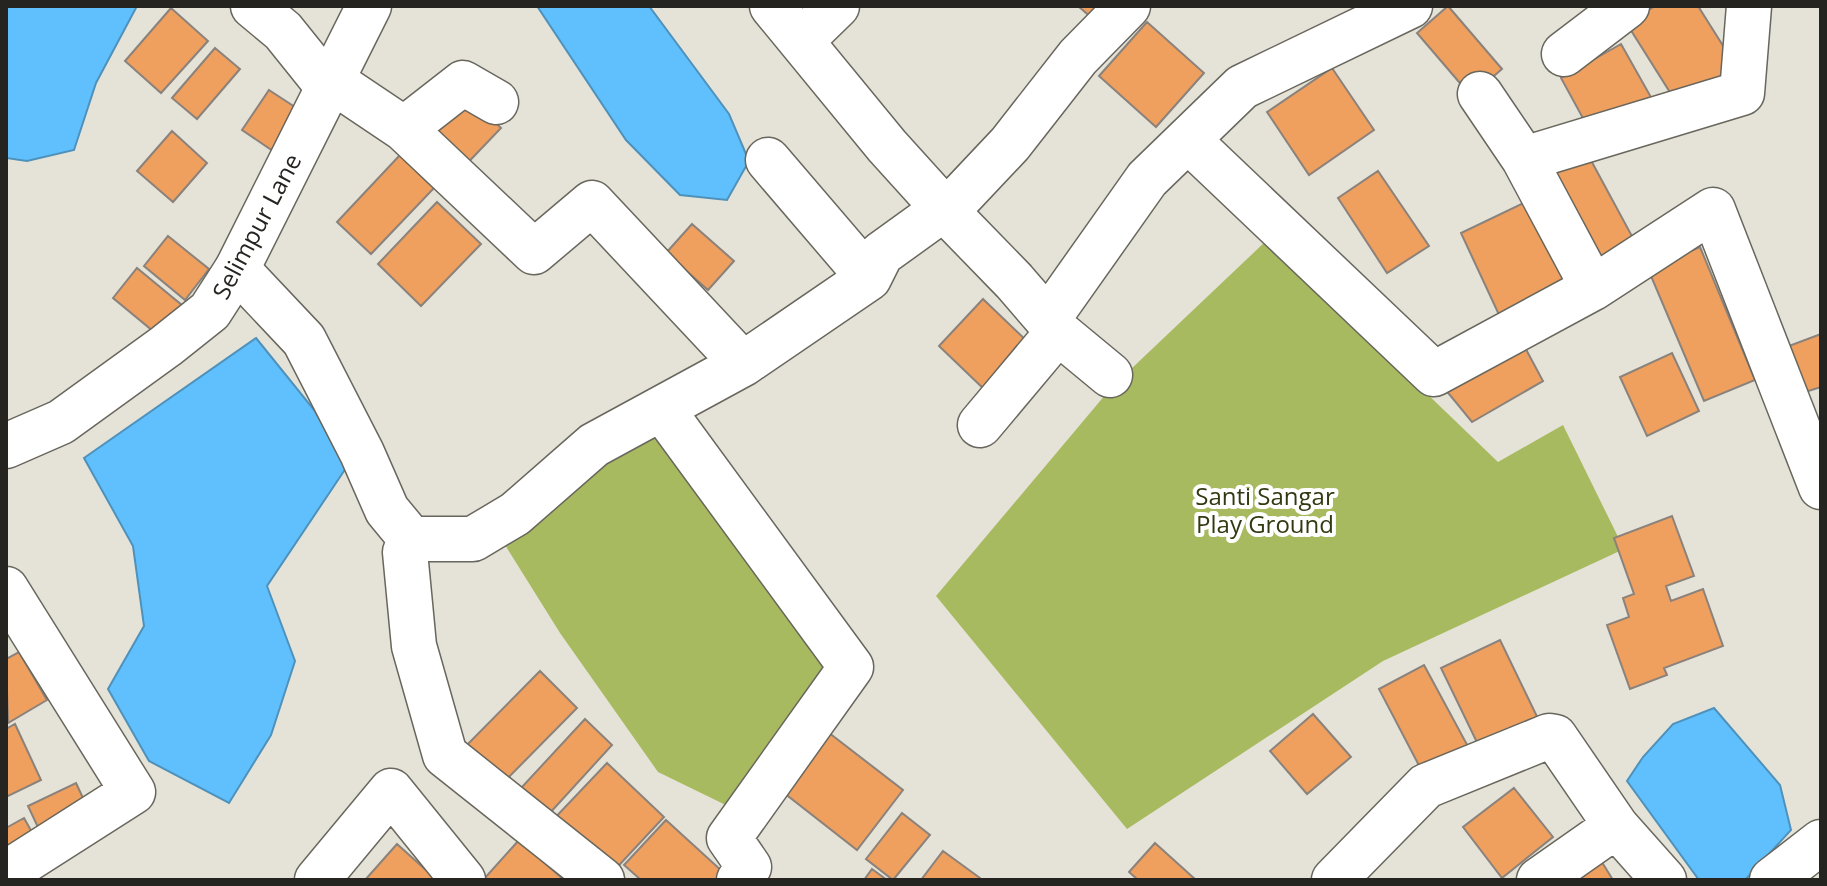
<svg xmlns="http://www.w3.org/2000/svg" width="1827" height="886" viewBox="0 0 1827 886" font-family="'Open Sans',sans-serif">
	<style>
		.green { fill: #a8ba5f }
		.water { fill: #60c0fd; stroke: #4e91bb; stroke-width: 2 }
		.building { fill: #ef9f5e; stroke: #8b827b; stroke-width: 2 }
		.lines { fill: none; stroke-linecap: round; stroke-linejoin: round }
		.street-casing { stroke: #69675d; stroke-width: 47 }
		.secondary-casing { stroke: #69675d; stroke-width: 47 }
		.street { stroke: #fff; stroke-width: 44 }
		.secondary { stroke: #fff; stroke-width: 44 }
		.labels { text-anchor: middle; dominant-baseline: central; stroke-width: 8; stroke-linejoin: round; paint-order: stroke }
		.street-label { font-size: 24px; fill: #252420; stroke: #fff }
		.park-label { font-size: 24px; fill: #323a11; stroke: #fff }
	</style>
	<rect width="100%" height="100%" fill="#e5e3d8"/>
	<path class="green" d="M 1267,240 L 1498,462 L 1563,425 L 1624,549 L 1383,661 L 1127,829 L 936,596 L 1111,388 Z
		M 657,423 L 835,661 L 736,810 L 658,772 L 560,633 L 505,545 Z"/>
	<path class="water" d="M 6,6 L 137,6 L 96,83 L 74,150 L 27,161 L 6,158 Z
		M 537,6 L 649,6 L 729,114 L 749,161 L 727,200 L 680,195 L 626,140 Z
		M 256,338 L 315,411 L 346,468 L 267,586 L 295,661 L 271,735 L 229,803 L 149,761 L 108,689 L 144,626 L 133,546 L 84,458 Z
		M 1714,708 L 1780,785 L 1791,830 L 1745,880 L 1699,880 L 1627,781 L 1643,757 L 1673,724 Z"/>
	<path class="building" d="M 1078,6 L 1104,6 L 1093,19 Z
		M 1448,6 L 1502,69 L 1471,96 L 1417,33 Z
		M 1655,6 L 1698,6 L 1737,68 L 1678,105 L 1627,24 Z
		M 171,8 L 208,41 L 161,93 L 125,61 Z
		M 1147,22 L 1204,73 L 1156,127 L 1099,76 Z
		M 1621,44 L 1652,99 L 1591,133 L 1561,78 Z
		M 215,48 L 240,69 L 197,119 L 172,98 Z
		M 1332,68 L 1374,130 L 1309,175 L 1267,112 Z
		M 269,90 L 301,111 L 273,151 L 242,130 Z
		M 465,93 L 501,128 L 457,174 L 420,138 Z
		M 172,131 L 207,163 L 173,202 L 137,171 Z
		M 1587,153 L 1640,251 L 1598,275 L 1545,176 Z
		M 400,155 L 434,188 L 371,254 L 337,222 Z
		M 1378,171 L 1429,246 L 1387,273 L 1338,198 Z
		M 1532,199 L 1572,283 L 1500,317 L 1461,233 Z
		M 437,202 L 481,244 L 421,306 L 378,264 Z
		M 692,224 L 734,261 L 708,290 L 666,253 Z
		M 168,236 L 209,269 L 185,300 L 144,266 Z
		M 1700,247 L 1755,380 L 1704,401 L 1648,269 Z
		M 137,268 L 183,306 L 159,336 L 113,298 Z
		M 983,299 L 1032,346 L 987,392 L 939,346 Z
		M 1821,334 L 1821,387 L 1802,393 L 1786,347 Z
		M 1521,340 L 1543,381 L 1472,422 L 1440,383 Z
		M 1672,353 L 1699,411 L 1647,436 L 1620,377 Z
		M 1672,516 L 1694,576 L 1666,586 L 1671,601 L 1703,589 L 1723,646 L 1664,668 L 1667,675 L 1630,689 L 1607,625 L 1629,617 L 1623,598 L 1634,594 L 1614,538 Z
		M 1500,640 L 1544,731 L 1485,759 L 1441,668 Z
		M 19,652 L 47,700 L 8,723 L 6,659 Z
		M 1424,665 L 1471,752 L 1425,777 L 1379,689 Z
		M 540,671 L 577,708 L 499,787 L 461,751 Z
		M 1313,714 L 1351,757 L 1307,794 L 1270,751 Z
		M 585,719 L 612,745 L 538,826 L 510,800 Z
		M 15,724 L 41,780 L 6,797 L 6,729 Z
		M 824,729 L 903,790 L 857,850 L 779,789 Z
		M 607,763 L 664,817 L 608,877 L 550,823 Z
		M 76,783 L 90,813 L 42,836 L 28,806 Z
		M 1514,788 L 1553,837 L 1502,878 L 1463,827 Z
		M 902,813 L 930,835 L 893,880 L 866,859 Z
		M 24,818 L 38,843 L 6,861 L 6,828 Z
		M 666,820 L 723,872 L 716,880 L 641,880 L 624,865 Z
		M 519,840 L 564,880 L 483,880 Z
		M 1155,843 L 1196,880 L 1138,880 L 1129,872 Z
		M 397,844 L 437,880 L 365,880 Z
		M 943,851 L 980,878 L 979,880 L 921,880 Z
		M 1600,859 L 1613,880 L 1567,880 Z
		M 872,869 L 887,880 L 864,880 Z"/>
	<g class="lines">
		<defs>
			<path id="street" d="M 253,6 L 283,31 L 328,87
				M 772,6 L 887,146 L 944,209 L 1014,281 L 1058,332 L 1110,375
				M 801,41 L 837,6
				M 1564,54 L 1627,6
				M 331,80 L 404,129 L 534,252 L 592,203 L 743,364
				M 1480,94 L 1524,159 L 1593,288
				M 404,129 L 463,83 L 496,102
				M 1188,140 L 1434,374 L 1593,288 L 1713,210 L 1821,487
				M 1524,159 L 1742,93 L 1749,6
				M 768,160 L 869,278
				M 237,269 L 304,340 L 362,453 L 387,510 L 411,539 L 473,539 L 515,514 L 594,445 L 743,364 L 869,278 L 881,254 L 960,197 L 1010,144 L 1078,57 L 1128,6
				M 1048,319 L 1147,179 L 1242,87 L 1410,6
				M 662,409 L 851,667 L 729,838 L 749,867 L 739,880
				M 980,425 L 1058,332
				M 411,539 L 405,552 L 414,646 L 445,755 L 602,880
				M 6,589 L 133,792 L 6,873
				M 317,880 L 391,791 L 463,880
				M 1334,880 L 1426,786 L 1549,736 L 1555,737 L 1616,826
				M 1539,880 L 1616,826 L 1664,880
				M 1772,880 L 1821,842"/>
			<path id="secondary" d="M 6,446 L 61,422 L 166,346 L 210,311 L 237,269 L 369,6"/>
		</defs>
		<use href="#street" class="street-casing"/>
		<use href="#secondary" class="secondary-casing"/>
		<use href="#street" class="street"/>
		<use href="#secondary" class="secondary"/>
	</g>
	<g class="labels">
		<g class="street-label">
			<text transform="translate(256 226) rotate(-62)">Selimpur Lane</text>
		</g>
		<g class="park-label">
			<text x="1265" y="495">Santi Sangar<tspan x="1265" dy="28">Play Ground</tspan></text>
		</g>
	</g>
	<rect width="1827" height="886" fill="none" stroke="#252420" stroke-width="16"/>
</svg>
